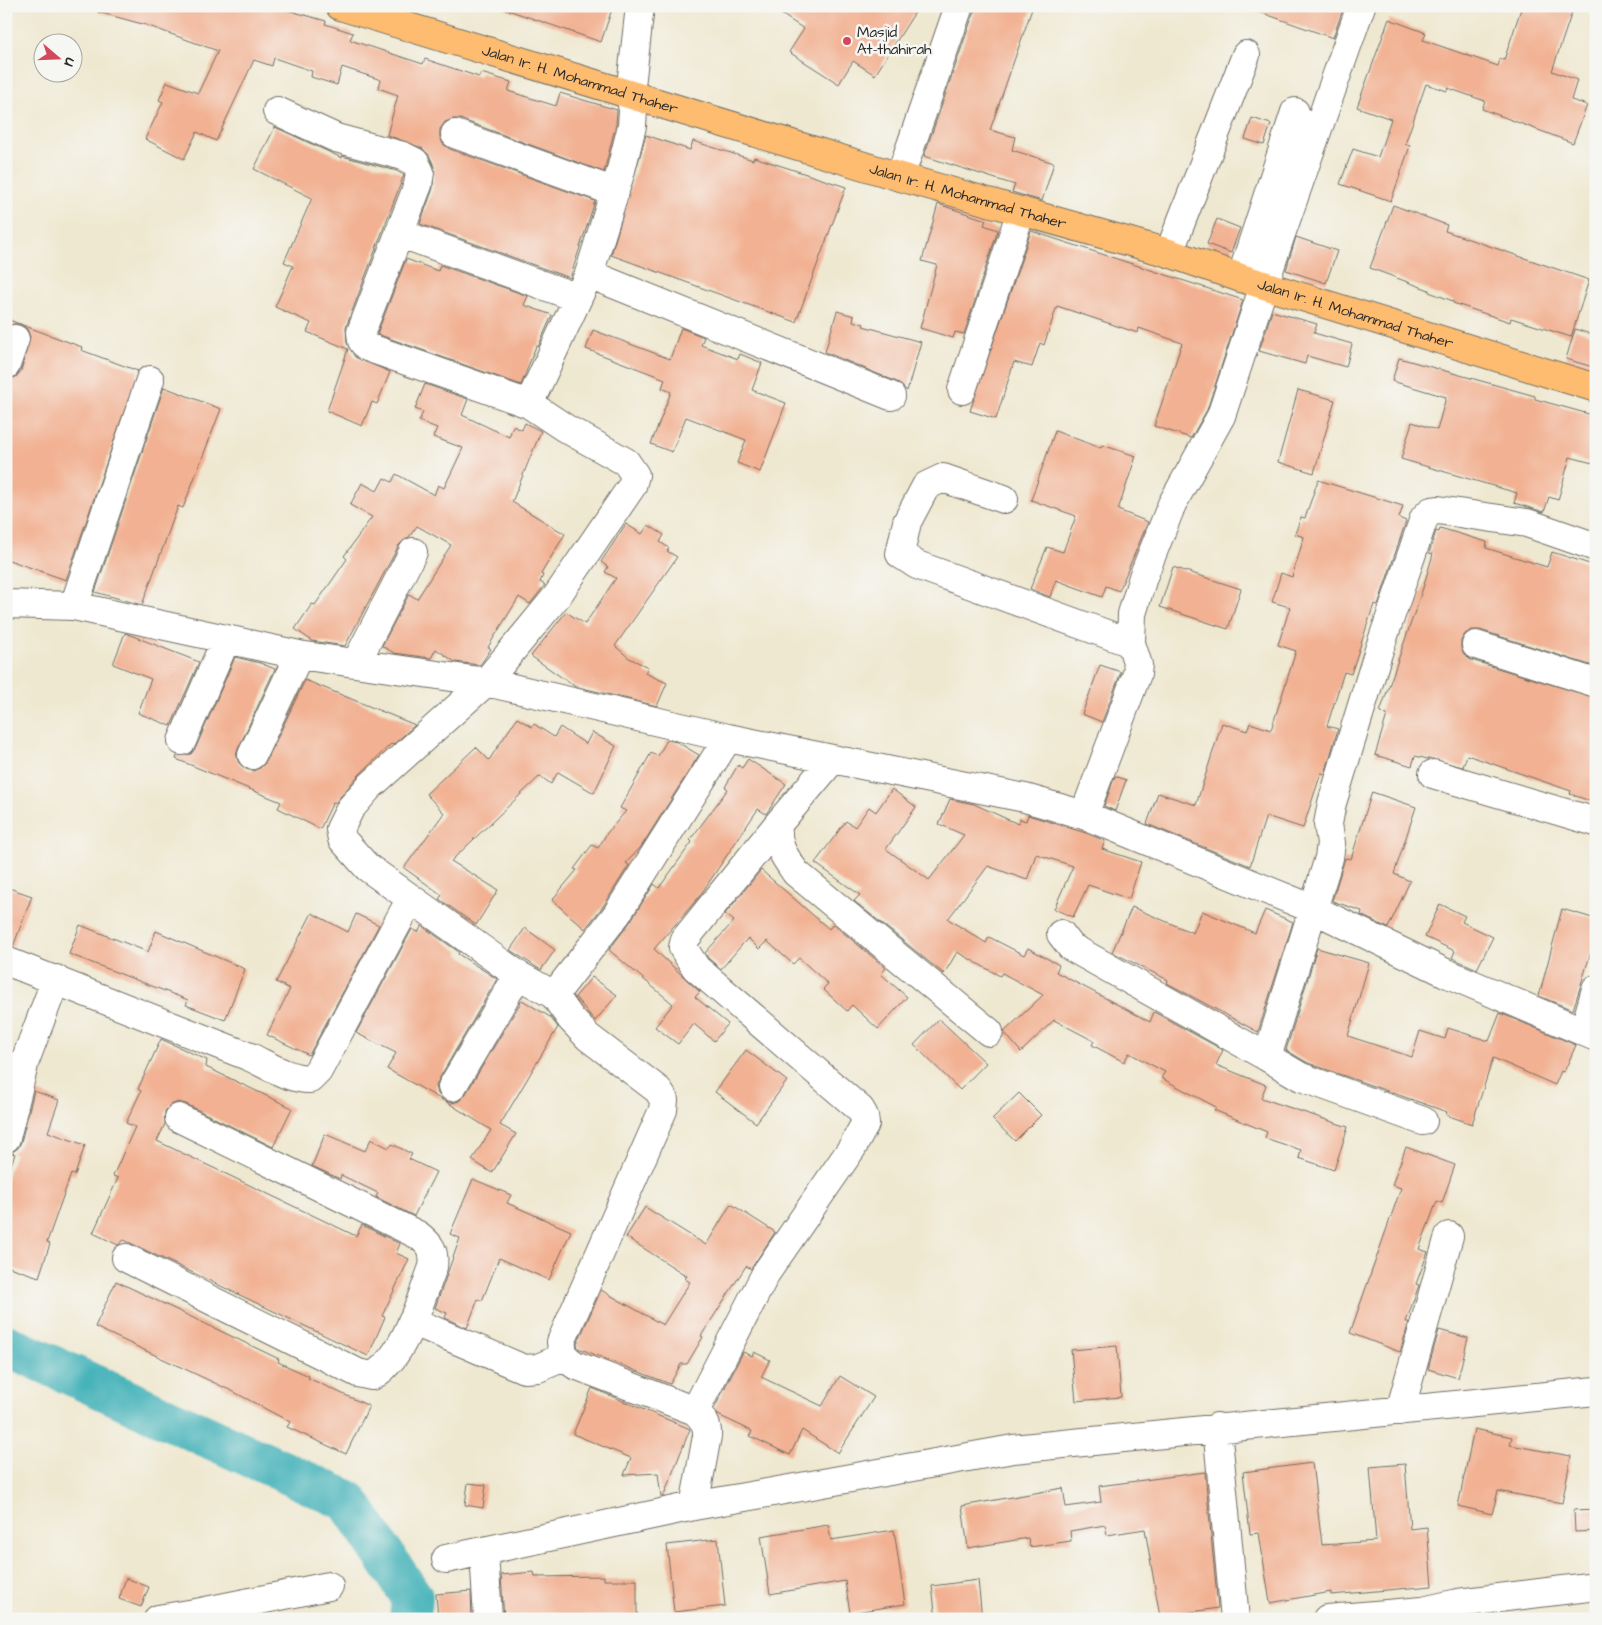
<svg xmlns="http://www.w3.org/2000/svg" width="1602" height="1625" viewBox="0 0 1602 1625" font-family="'Architects Daughter',sans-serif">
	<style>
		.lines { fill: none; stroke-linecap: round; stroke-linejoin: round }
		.river { stroke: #40b1b8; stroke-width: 42 }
		.building { fill: #f2b192 }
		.minor-casing { stroke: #706d65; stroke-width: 30 }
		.major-casing { stroke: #706d65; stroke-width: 30 }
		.minor { stroke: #fff; stroke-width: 28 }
		.major { stroke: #fdbc6f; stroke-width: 28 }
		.poi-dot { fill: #d1495b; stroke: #f6f6f2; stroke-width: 2 }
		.labels { text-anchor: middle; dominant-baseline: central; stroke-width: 5; stroke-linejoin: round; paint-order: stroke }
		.poi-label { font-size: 15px; fill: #2b2b2b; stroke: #f6f6f2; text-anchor: start }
		.street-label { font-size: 15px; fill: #2b2b2b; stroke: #f6f6f2 }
	</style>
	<rect width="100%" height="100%" fill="#f6f6f2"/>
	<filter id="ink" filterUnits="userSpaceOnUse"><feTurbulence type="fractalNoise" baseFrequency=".02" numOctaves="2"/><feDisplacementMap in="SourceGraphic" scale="10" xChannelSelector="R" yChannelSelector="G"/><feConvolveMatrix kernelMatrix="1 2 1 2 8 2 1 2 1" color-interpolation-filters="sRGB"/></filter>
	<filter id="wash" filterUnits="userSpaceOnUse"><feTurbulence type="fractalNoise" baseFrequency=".0096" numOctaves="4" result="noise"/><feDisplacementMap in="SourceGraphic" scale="20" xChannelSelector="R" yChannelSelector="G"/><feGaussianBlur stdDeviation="1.12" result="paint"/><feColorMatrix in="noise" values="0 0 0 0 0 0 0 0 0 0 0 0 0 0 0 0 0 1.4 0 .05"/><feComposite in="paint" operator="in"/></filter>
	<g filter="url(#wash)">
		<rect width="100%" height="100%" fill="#efe8d0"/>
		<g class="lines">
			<path class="river" d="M 6,1345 L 348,1501 L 412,1597 L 410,1619"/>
		</g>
		<g id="blocks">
			<path class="building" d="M 99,6 L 273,6 L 326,21 L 325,24 L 353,33 L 350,40 L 423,64 L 425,59 L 479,77 L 481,73 L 511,82 L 508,91 L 556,106 L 560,93 L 617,110 L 616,124 L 604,172 L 460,119 L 453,119 L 445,122 L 440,129 L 440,137 L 443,144 L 450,149 L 595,201 L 570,278 L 420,224 L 433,188 L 434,166 L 429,155 L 422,148 L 387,135 L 398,95 L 378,88 L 381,80 L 342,67 L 337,85 L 311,77 L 312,71 L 274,58 L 272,66 L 254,60 L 216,141 L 197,132 L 184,159 L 145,139 L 163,102 L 159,100 L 167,82 L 198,93 L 218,51 L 146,25 L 98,12 Z
				M 505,6 L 613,6 L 601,42 L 505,9 Z
				M 769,6 L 919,6 L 875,75 L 853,61 L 839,84 L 789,52 L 804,29 Z
				M 976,6 L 1033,6 L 990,130 L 1015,137 L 1012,150 L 1054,163 L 1042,201 L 1012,192 L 1015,185 L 924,156 Z
				M 1254,6 L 1344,6 L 1333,38 L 1254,10 Z
				M 1522,6 L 1557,6 L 1572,12 L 1552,71 L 1577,80 L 1571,100 L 1587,105 L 1573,143 L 1482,109 L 1485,101 L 1448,88 L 1447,91 L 1426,84 L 1405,144 L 1410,146 L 1391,201 L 1340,184 L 1353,149 L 1378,157 L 1391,119 L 1357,107 L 1389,19 L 1426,33 L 1423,40 L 1498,66 L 1500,59 L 1504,60 Z
				M 1252,118 L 1271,124 L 1264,145 L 1245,139 Z
				M 275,127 L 342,158 L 342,156 L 397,171 L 404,175 L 346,327 L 347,343 L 355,357 L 390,372 L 377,404 L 372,402 L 362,426 L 327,411 L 348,349 L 307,332 L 311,323 L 275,307 L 293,266 L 284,262 L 312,198 L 254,169 Z
				M 646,135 L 690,150 L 693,141 L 753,160 L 754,157 L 846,187 L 796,322 L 611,255 Z
				M 938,204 L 986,220 L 984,225 L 998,230 L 964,334 L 955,332 L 953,338 L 920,328 L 937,265 L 922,261 Z
				M 1393,205 L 1447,225 L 1445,231 L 1589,280 L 1571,337 L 1511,318 L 1510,322 L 1453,303 L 1453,301 L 1429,292 L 1429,290 L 1370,268 Z
				M 1217,219 L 1240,228 L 1231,253 L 1207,244 Z
				M 1031,231 L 1243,300 L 1207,410 L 1191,438 L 1154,426 L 1182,343 L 1139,328 L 1138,333 L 1057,306 L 1044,345 L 1040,343 L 1032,367 L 1014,362 L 996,419 L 970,411 Z
				M 1296,237 L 1337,251 L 1326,283 L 1286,270 Z
				M 406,259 L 438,271 L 440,265 L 528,296 L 524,305 L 552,315 L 538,347 L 536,346 L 521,385 L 377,334 Z
				M 837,311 L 854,316 L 853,321 L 864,324 L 863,326 L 921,342 L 907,391 L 897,382 L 825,352 Z
				M 1272,311 L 1317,324 L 1314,333 L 1352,344 L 1346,367 L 1307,356 L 1305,364 L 1259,351 Z
				M 6,319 L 82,347 L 81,350 L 138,371 L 66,580 L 6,559 L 6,380 L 16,377 L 21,371 L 30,337 L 27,329 L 21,324 L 13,324 L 6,326 Z
				M 681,328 L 704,337 L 701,345 L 738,359 L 740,354 L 762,363 L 752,390 L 786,403 L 760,472 L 737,463 L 746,440 L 686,417 L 672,452 L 651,444 L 671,392 L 662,388 L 665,379 L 586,349 L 593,330 L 670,359 Z
				M 1575,329 L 1596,336 L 1596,368 L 1566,359 Z
				M 1399,358 L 1535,396 L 1535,399 L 1596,416 L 1596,464 L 1570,457 L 1558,500 L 1549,497 L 1544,512 L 1514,503 L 1517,493 L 1401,459 L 1412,422 L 1437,430 L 1446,397 L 1392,381 Z
				M 425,384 L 468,399 L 462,415 L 509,437 L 513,426 L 522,430 L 525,423 L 541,431 L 512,502 L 565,534 L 541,574 L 543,575 L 540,582 L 545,585 L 530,604 L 519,597 L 488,647 L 491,649 L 480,665 L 455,662 L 436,649 L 431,658 L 394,653 L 382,646 L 409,594 L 417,599 L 451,545 L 417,526 L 409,537 L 399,545 L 345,646 L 312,641 L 295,629 L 312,604 L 315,605 L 347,559 L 344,556 L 372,517 L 350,505 L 362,483 L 377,491 L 384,478 L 392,482 L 396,474 L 434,495 L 438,485 L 444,488 L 463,448 L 433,437 L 437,428 L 419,421 L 423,412 L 415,409 Z
				M 164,387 L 221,409 L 183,508 L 178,506 L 142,605 L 95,592 Z
				M 1298,390 L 1335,400 L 1314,473 L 1278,462 Z
				M 1055,431 L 1101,448 L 1102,445 L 1136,456 L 1118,510 L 1148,522 L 1119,591 L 1106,586 L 1102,597 L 1056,580 L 1050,597 L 1030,589 L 1047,547 L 1063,552 L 1076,516 L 1031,500 Z
				M 1318,480 L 1403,506 L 1399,518 L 1406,521 L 1378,605 L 1374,604 L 1351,674 L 1344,672 L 1327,726 L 1338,729 L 1325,774 L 1321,773 L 1303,828 L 1266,816 L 1250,866 L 1147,824 L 1158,793 L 1196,805 L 1222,723 L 1247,731 L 1250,723 L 1271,730 L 1296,651 L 1278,645 L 1290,607 L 1272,602 L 1281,573 L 1292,577 L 1304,537 L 1295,534 L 1301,517 L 1305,518 Z
				M 626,524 L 642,534 L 648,525 L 664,535 L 660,542 L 669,548 L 667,551 L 677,557 L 615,646 L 629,658 L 648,667 L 645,673 L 667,683 L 657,706 L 574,686 L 531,656 L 566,612 L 585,624 L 616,578 L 605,572 L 608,567 L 601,562 Z
				M 1440,528 L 1487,542 L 1486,548 L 1547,567 L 1552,552 L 1596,566 L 1596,667 L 1480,630 L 1472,630 L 1465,634 L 1461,641 L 1461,648 L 1464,655 L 1471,660 L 1596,698 L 1596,803 L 1570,794 L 1571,791 L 1467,755 L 1463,767 L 1415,756 L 1412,766 L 1375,755 L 1387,715 L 1380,712 L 1423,588 L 1433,554 L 1429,553 L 1436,531 L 1439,532 Z
				M 1173,567 L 1241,589 L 1228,629 L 1160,607 Z
				M 125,633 L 199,662 L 171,726 L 138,713 L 151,679 L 113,664 Z
				M 235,657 L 260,663 L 275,669 L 238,749 L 236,756 L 239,763 L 246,769 L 253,771 L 260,768 L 266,762 L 305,680 L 415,725 L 393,745 L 391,744 L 357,777 L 335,803 L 333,802 L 320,829 L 278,808 L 281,802 L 176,759 L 177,756 L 191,754 L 196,747 Z
				M 1100,665 L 1121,672 L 1102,722 L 1082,714 Z
				M 517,718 L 532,727 L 534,724 L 554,737 L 560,727 L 586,744 L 592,732 L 616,746 L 594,793 L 558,772 L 551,784 L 540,776 L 451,861 L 498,890 L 476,925 L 439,899 L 442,895 L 404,868 L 444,813 L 426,794 L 476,747 L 489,760 Z
				M 667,740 L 677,742 L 699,755 L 641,847 L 626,863 L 629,865 L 604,905 L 585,929 L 552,900 L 577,870 L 574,869 L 592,845 L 598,848 L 607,833 L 626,811 L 620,808 L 651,753 L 658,756 Z
				M 748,759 L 786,784 L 766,814 L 758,809 L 699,897 L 654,949 L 700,992 L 695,997 L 728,1024 L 714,1041 L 694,1024 L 678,1044 L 655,1027 L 673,1004 L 609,950 L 630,922 L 654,884 L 659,888 L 692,842 L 690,840 L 728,789 L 725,787 L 738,765 L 742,768 Z
				M 1115,776 L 1126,780 L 1115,811 L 1104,806 Z
				M 892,789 L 916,807 L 886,849 L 929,880 L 964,835 L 939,824 L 950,799 L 974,804 L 1018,824 L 1020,819 L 1026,821 L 1028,815 L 1089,834 L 1105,841 L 1102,849 L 1141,862 L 1129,899 L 1088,885 L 1073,917 L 1054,909 L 1073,866 L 1036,854 L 1027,880 L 988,866 L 948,919 L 986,943 L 989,937 L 1024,955 L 1028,948 L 1059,965 L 1056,972 L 1122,1007 L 1150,1022 L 1154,1012 L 1223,1050 L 1216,1065 L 1266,1085 L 1261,1098 L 1348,1127 L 1334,1170 L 1299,1158 L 1301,1150 L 1265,1138 L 1267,1132 L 1214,1110 L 1216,1107 L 1161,1078 L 1165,1072 L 1129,1053 L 1124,1062 L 1092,1045 L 1094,1041 L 1054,1020 L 1021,1052 L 1004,1032 L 1043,995 L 1002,973 L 1000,976 L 957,952 L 944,974 L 854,901 L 860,895 L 815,863 L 846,821 L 855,827 L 869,807 L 876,812 Z
				M 1372,792 L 1416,807 L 1394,874 L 1410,881 L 1388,928 L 1361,915 L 1362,911 L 1332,901 L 1345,858 L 1351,859 Z
				M 761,870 L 829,929 L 833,924 L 886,968 L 881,974 L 907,997 L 878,1029 L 852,1005 L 847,1011 L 823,989 L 828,984 L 799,958 L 793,964 L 767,941 L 759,949 L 748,938 L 721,969 L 708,958 L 705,953 L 734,921 L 725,914 Z
				M 6,887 L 32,896 L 13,947 L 6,946 Z
				M 1440,904 L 1465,916 L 1462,922 L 1493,937 L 1477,969 L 1452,958 L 1455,951 L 1425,937 Z
				M 1132,907 L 1193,933 L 1202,911 L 1255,933 L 1265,910 L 1293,922 L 1258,1032 L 1167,983 L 1168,980 L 1112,952 Z
				M 1562,909 L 1596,919 L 1596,936 L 1573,1010 L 1539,996 Z
				M 312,913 L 348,932 L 356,914 L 379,925 L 309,1055 L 267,1035 L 290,989 L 276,982 Z
				M 80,925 L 148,952 L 156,931 L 245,969 L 225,1020 L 186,1005 L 188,1000 L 69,954 Z
				M 422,926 L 459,952 L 458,954 L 497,979 L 439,1079 L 436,1086 L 438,1094 L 444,1101 L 387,1069 L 396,1053 L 356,1033 L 412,929 L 418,932 Z
				M 525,928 L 555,950 L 541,970 L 510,950 Z
				M 1317,948 L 1369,963 L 1348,1036 L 1412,1057 L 1420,1031 L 1445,1039 L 1448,1028 L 1489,1041 L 1500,1013 L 1576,1045 L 1564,1072 L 1561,1071 L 1555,1085 L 1493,1058 L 1472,1124 L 1446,1115 L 1447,1112 L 1308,1063 L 1286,1050 Z
				M 592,977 L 617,995 L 595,1021 L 575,997 Z
				M 522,1000 L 550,1017 L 558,1027 L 500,1125 L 516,1134 L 492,1173 L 472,1160 L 491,1130 L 445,1101 L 452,1103 L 459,1101 L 465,1095 Z
				M 939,1019 L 986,1063 L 960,1090 L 914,1045 Z
				M 161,1039 L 207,1060 L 206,1067 L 292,1108 L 273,1147 L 186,1104 L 178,1102 L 171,1105 L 165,1111 L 165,1124 L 157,1141 L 356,1236 L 362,1225 L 400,1244 L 396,1253 L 409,1259 L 382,1316 L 385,1317 L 368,1356 L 124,1240 L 118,1245 L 93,1233 L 118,1178 L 113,1176 L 135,1127 L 126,1123 L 141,1091 L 138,1089 Z
				M 746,1050 L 787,1081 L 756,1123 L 715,1092 Z
				M 34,1091 L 59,1100 L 48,1132 L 85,1145 L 75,1175 L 71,1174 L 47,1242 L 50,1244 L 39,1277 L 6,1266 L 6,1178 L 15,1154 L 11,1153 L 18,1148 L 21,1142 Z
				M 1019,1093 L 1041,1115 L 1015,1141 L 992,1119 Z
				M 325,1134 L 365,1151 L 371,1139 L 389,1148 L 392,1144 L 412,1154 L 409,1159 L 436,1172 L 414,1216 L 376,1197 L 378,1193 L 341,1175 L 340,1179 L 312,1166 Z
				M 1406,1147 L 1455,1165 L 1442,1203 L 1437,1201 L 1419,1249 L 1428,1252 L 1416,1284 L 1419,1285 L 1406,1322 L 1409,1322 L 1400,1352 L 1350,1333 L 1401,1188 L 1392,1185 Z
				M 473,1179 L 511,1195 L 507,1203 L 571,1231 L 549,1280 L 499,1258 L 482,1301 L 478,1299 L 467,1328 L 445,1318 L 447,1313 L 435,1308 L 460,1238 L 450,1234 Z
				M 731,1204 L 775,1232 L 751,1269 L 746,1266 L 701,1336 L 703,1337 L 687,1364 L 681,1364 L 670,1384 L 578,1348 L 577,1344 L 601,1290 L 663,1325 L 690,1282 L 685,1279 L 687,1276 L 626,1237 L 645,1207 L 706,1245 Z
				M 116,1281 L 279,1359 L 278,1362 L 309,1376 L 308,1378 L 369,1406 L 346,1454 L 287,1427 L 290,1422 L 234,1392 L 95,1327 Z
				M 1439,1330 L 1468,1338 L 1458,1378 L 1428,1369 Z
				M 1117,1346 L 1121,1397 L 1076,1401 L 1071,1350 Z
				M 743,1352 L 752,1356 L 754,1352 L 770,1360 L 761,1377 L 822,1406 L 840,1376 L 874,1397 L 838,1453 L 802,1430 L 790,1455 L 750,1436 L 752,1431 L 718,1415 L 714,1409 Z
				M 592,1388 L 690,1429 L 663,1497 L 661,1497 L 658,1473 L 624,1475 L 631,1458 L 573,1434 Z
				M 1474,1429 L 1512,1437 L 1510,1445 L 1571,1456 L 1562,1503 L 1498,1491 L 1492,1514 L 1458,1506 Z
				M 1312,1463 L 1322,1545 L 1376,1541 L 1370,1467 L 1405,1464 L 1410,1529 L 1427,1527 L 1432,1586 L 1331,1595 L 1331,1592 L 1270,1603 L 1259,1533 L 1250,1534 L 1243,1472 Z
				M 1205,1472 L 1218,1608 L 1160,1617 L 1145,1529 L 1107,1535 L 1105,1525 L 1070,1531 L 1071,1541 L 1030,1547 L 1028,1538 L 968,1548 L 962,1506 L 1063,1488 L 1066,1507 L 1101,1502 L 1099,1486 Z
				M 468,1483 L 486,1485 L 483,1508 L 465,1505 Z
				M 1596,1509 L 1596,1531 L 1575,1532 L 1574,1510 Z
				M 828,1525 L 831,1540 L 894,1530 L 905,1604 L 850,1613 L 845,1581 L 770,1594 L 761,1536 Z
				M 718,1539 L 725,1606 L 674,1612 L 667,1545 Z
				M 534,1572 L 535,1577 L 604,1576 L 604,1580 L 637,1580 L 637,1619 L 504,1619 L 501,1575 Z
				M 126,1578 L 149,1587 L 141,1607 L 119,1599 Z
				M 978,1580 L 982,1619 L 936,1619 L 932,1586 Z
				M 471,1591 L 472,1619 L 438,1619 L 436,1594 Z"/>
		</g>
	</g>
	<g filter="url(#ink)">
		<use href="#blocks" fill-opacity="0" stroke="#706d65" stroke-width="1"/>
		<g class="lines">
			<defs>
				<path id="minor" d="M 640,6 L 630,95 L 633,110 L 632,126 L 620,174 L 589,274 L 529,404 L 565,428 L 626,462 L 635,475 L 632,486 L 557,596 L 486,682 L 369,787 L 350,809 L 340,829 L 342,839 L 367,867 L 518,975 L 554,995 L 571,1019 L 588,1037 L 658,1090 L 664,1100 L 663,1110 L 561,1342 L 564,1357 L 575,1365 L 695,1411 C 703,1419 708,1425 707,1436 L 694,1506
					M 277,111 L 336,138 L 403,156 L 415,162 L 420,172 L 418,185 L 361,332 L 362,341 L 367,347 L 529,404
					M 455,134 L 615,192
					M 900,177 L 959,6
					M 399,233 L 578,298
					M 1169,253 L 1246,55
					M 589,274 L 891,396
					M 1241,278 L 1295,112
					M 6,365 L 15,339
					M 962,390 L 1021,211
					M 1004,499 L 943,478 L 926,486 L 907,522 L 900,554 L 917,565 L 1131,643
					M 6,604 L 74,606 L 299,655 L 486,682 L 728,738 L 1025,798 L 1084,815 L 1313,909 L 1446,973 L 1596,1037
					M 74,606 L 150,380
					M 1476,645 L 1596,683
					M 356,663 L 413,552
					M 182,741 L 226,639
					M 252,755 L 299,655
					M 833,759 L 778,824 C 776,846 784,856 796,873 L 989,1032
					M 1433,774 L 1596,822
					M 1084,815 L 1137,674 L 1138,665 L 1131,643 L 1132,614 L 1143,577 L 1172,504 L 1221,416 L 1280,237 L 1361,6
					M 1061,934 L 1071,947 L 1267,1057 L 1329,858 L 1331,843 L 1328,824 L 1332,803 L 1378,653 L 1424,518 L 1431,511 L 1438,510 L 1527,523 L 1596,547
					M 6,961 L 250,1057 C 269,1066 289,1079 310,1079 L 318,1071 L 410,900
					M 554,995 L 617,914 L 728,738
					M 1584,1032 L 1596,989
					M 1267,1057 L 1301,1077 L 1423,1121
					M 452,1087 L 518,975
					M 6,1138 L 25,1061 L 56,979
					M 126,1258 L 358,1373 L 372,1376 C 404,1359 420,1301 433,1267 C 435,1251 431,1245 418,1235 L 179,1118
					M 412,1321 L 524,1369 L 538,1368 L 564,1357
					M 695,1411 L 766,1273 L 852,1148 L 865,1124 L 864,1116 L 860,1109 L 696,968 L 683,948 L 685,939 L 778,824
					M 1400,1411 L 1449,1236
					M 1217,1427 L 1235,1619
					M 484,1551 L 488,1619
					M 446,1559 L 694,1506 L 1013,1449 L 1596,1391
					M 158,1619 L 201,1612 L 329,1586
					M 1327,1619 L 1423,1611
					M 1421,1619 L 1423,1611 L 1458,1603 L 1596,1586"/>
				<g id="major">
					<path id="s1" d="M 340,6 L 900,177 L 1169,253 L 1241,278 L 1596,388"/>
				</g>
			</defs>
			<use href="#minor" class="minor-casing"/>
			<use href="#major" class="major-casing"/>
			<use href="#minor" class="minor"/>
			<use href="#major" class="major"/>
		</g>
	</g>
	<circle class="poi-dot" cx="847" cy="41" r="5"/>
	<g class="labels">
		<g class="poi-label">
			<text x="857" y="32">Masjid<tspan x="857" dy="17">At-thahirah</tspan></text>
		</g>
		<g class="street-label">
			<text stroke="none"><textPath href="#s1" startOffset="251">Jalan Ir. H. Mohammad Thaher</textPath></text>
			<text stroke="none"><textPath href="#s1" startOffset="656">Jalan Ir. H. Mohammad Thaher</textPath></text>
			<text stroke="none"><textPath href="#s1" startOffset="1061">Jalan Ir. H. Mohammad Thaher</textPath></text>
		</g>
	</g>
	<rect width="1602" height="1625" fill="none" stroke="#f6f6f2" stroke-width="25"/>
	<g transform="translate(58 58) rotate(109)"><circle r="24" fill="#f6f6f2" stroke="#a5a5a2"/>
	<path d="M0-4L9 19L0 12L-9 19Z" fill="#d1495b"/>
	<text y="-8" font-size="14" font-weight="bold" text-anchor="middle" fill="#2b2b2b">U</text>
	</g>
</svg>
